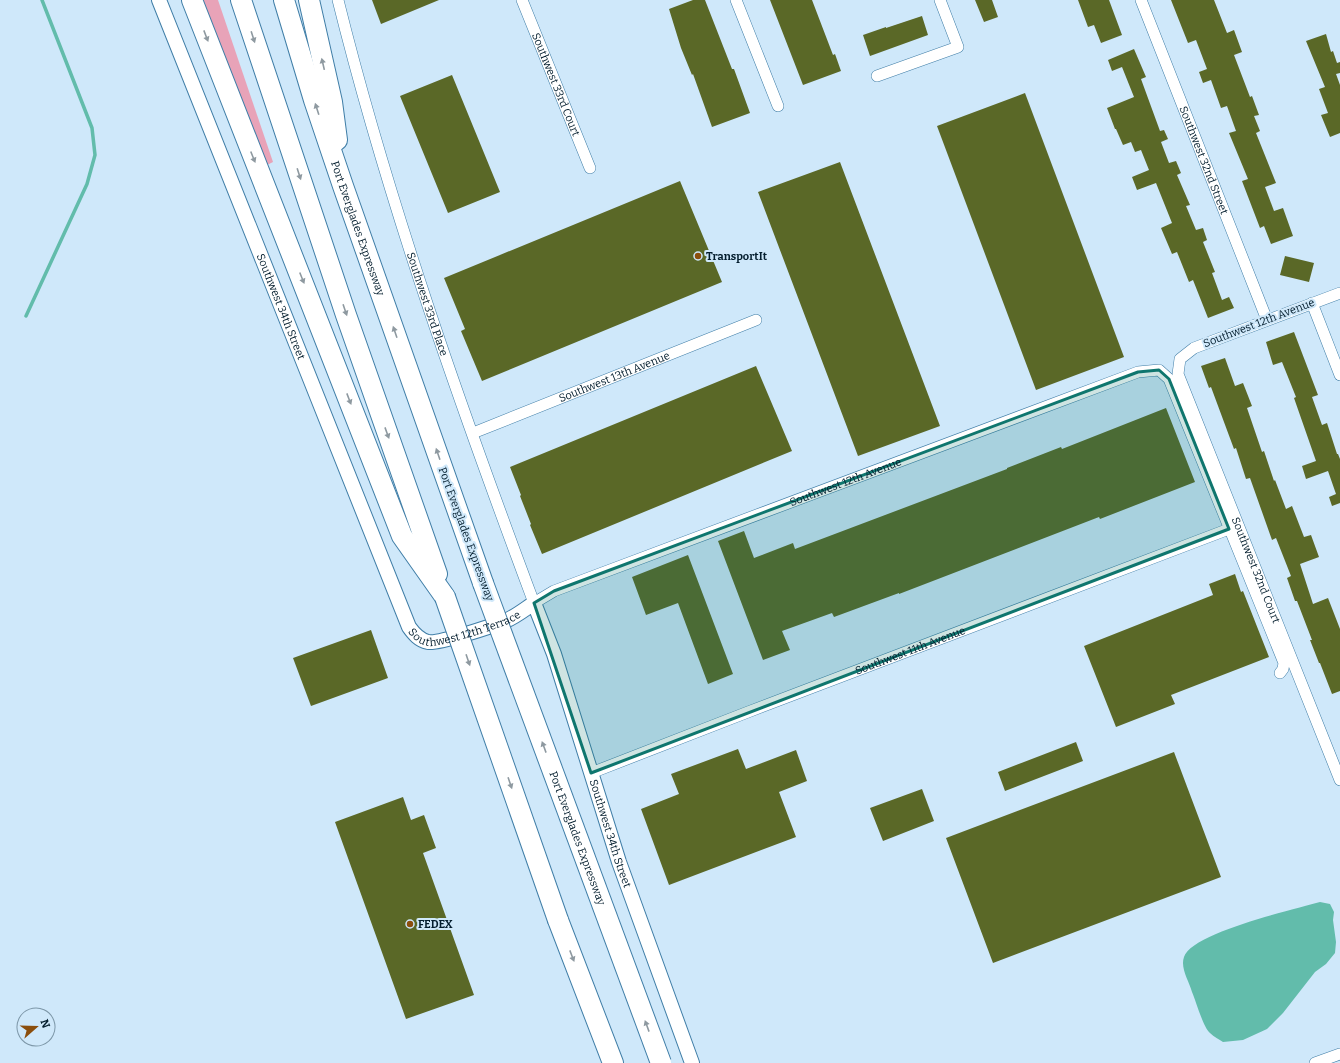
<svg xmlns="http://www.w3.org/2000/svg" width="1340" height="1063" viewBox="0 0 1340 1063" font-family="Bitter,serif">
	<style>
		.green { fill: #e8a3b8 }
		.water { fill: #62bcab }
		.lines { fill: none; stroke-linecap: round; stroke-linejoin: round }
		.stream { stroke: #62bcab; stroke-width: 3.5 }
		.building { fill: #5a6827 }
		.minor-casing { stroke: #407ea7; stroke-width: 12 }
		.tertiary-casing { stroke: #407ea7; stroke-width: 16 }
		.motorway-casing { stroke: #407ea7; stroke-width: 22 }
		.minor { stroke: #fff; stroke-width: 11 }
		.tertiary { stroke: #fff; stroke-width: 14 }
		.motorway { stroke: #fff; stroke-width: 20 }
		.motorway-bridge-casing { stroke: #407ea7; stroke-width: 22; stroke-linecap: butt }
		.motorway-bridge { stroke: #fff; stroke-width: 20 }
		.oneway { fill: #8e99a0 }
		.marked { fill: #0f766e; fill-opacity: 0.2; stroke: #0f766e; stroke-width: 3; stroke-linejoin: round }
		.poi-dot { fill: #8b4e0d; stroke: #cfe8fa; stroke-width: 1.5 }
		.labels { text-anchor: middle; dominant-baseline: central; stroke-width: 4; stroke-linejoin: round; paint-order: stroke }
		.street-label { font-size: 11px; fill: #031d2d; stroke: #cfe8fa }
		.poi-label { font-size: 11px; font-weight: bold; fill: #031d2d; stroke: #cfe8fa; text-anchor: start }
	</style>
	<rect width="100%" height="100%" fill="#cfe8fa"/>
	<path class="green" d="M 202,0 L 218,0 L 273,162 L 267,165 Z"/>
	<path class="water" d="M 1320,902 L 1330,904 L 1334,912 L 1333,920 L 1336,942 L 1335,953 L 1326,964 L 1315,972 L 1283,1013 L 1267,1029 L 1243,1040 L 1223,1042 C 1219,1039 1214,1037 1210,1033 C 1203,1027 1196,1001 1192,992 C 1189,981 1180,968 1184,957 C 1191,933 1295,909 1320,902 Z"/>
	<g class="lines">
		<path class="stream" d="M 26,316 L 87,184 L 95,155 L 92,128 L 42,0"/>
	</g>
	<path class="building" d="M 372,0 L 439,0 L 381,24 Z
		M 693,0 L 705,0 L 732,69 L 734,69 L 750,113 L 712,127 L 693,74 L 692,75 L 681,48 L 669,9 Z
		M 770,0 L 812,0 L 833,55 L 835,54 L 841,71 L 803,85 Z
		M 975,0 L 992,0 L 998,17 L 984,22 Z
		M 1078,0 L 1109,0 L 1122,35 L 1101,43 L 1094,25 L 1088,27 Z
		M 1171,0 L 1214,0 L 1227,33 L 1234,30 L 1242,52 L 1234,55 L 1250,97 L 1252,96 L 1259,115 L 1254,116 L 1260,131 L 1256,133 L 1276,183 L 1265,187 L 1274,211 L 1283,208 L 1293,236 L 1271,244 L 1264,226 L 1260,228 L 1242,181 L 1248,179 L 1229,133 L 1236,131 L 1227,106 L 1221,108 L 1211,80 L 1203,83 L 1199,72 L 1207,69 L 1196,40 L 1188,43 Z
		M 922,16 L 928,35 L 870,56 L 863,35 L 886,27 L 886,28 Z
		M 1326,34 L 1331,52 L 1333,51 L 1337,63 L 1340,62 L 1340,73 L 1336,74 L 1340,85 L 1340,133 L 1330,137 L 1321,115 L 1328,113 L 1319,89 L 1325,87 L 1306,41 Z
		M 1134,49 L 1146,77 L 1141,79 L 1160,131 L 1164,130 L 1168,139 L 1161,142 L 1169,163 L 1176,161 L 1181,173 L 1177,175 L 1190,205 L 1186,206 L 1196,230 L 1203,228 L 1207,240 L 1203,242 L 1215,272 L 1212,273 L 1222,300 L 1229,297 L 1234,308 L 1208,318 L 1193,280 L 1189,282 L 1177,252 L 1172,254 L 1161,228 L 1172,223 L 1156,183 L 1137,190 L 1132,177 L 1149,170 L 1141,150 L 1135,152 L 1131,142 L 1123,145 L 1116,129 L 1115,129 L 1107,108 L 1134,97 L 1122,67 L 1112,71 L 1108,60 Z
		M 452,75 L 500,192 L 448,213 L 400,96 Z
		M 1025,93 L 1124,357 L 1036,390 L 937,126 Z
		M 840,162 L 940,426 L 858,456 L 758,192 Z
		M 680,181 L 722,282 L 482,381 L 461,331 L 465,329 L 444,278 Z
		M 1285,256 L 1314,263 L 1309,282 L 1280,275 Z
		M 1294,332 L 1318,395 L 1312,397 L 1322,425 L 1327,423 L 1337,454 L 1338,454 L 1340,459 L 1340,503 L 1332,506 L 1329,497 L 1336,494 L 1328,471 L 1306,479 L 1302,466 L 1316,461 L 1294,398 L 1296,397 L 1282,362 L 1273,365 L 1266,342 Z
		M 1225,358 L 1235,386 L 1243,383 L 1252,406 L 1247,408 L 1262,452 L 1264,451 L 1274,481 L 1275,480 L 1286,509 L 1292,506 L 1304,537 L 1311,535 L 1319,557 L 1300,564 L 1313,604 L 1328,598 L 1340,629 L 1340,691 L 1332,694 L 1320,663 L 1319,663 L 1310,640 L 1312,640 L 1297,601 L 1295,601 L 1287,578 L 1291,576 L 1276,538 L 1272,540 L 1250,478 L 1246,479 L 1236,448 L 1234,449 L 1211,387 L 1209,388 L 1201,366 Z
		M 756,366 L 792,451 L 542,554 L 530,525 L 531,524 L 520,496 L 521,495 L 510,467 Z
		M 1166,408 L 1195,482 L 1100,519 L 1099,517 L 899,594 L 899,593 L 834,617 L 832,613 L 782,631 L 790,650 L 763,660 L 718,541 L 744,531 L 754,558 L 793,543 L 795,549 L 1007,469 L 1007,468 L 1061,447 L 1062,449 Z
		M 688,555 L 733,674 L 708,684 L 678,603 L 646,615 L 632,577 Z
		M 1235,574 L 1241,592 L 1243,591 L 1269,657 L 1171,695 L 1175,704 L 1116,727 L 1084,646 L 1213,595 L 1209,584 Z
		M 371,630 L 388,678 L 311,706 L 293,658 Z
		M 1076,742 L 1083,761 L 1005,791 L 998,772 Z
		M 738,749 L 746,769 L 796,750 L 807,781 L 779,792 L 796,837 L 669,885 L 641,809 L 679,794 L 671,774 Z
		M 1174,752 L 1221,877 L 993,963 L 946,838 Z
		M 922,789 L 934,821 L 883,841 L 870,808 Z
		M 403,797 L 411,820 L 424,815 L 436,848 L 423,853 L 474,995 L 406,1019 L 335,822 Z"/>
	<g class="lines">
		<defs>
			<g id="minor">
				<path id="s1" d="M 338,0 C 389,205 460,405 534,603 L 554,591 L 1138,372 L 1159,370 L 1169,379 L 1284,663 L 1283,669 L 1280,673"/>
				<path id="s2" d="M 522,0 L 590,168"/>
				<path d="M 736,0 L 778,106"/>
				<path id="s3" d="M 1141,0 L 1267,320"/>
				<path d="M 877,76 L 958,47 L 940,0"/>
				<path id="s4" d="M 1340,293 L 1194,348 L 1180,359 L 1178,374 L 1340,780"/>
				<path d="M 1312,303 L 1340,375"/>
				<path id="s5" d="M 473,433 L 756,320"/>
				<path id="s6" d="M 591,773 L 748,712 L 1229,529"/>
				<path d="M 1315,1063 L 1340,1054"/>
			</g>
			<g id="tertiary">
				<path id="s7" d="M 159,0 L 409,627 C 414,634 419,640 428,642 C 439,644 492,626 505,621 C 515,617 525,609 534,603 L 554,654 L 619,862 L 692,1063"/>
			</g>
			<g id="motorway">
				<path d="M 192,0 L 402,536 L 445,597"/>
				<path d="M 241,0 L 346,315 L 437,574"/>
				<path id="s8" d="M 284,0 L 314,100 L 343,186 L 483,583"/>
				<path d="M 309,0 L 332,102 L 337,140"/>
				<path d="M 558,920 L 613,1063"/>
			</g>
		</defs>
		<use href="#minor" class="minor-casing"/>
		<use href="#tertiary" class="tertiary-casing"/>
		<use href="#motorway" class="motorway-casing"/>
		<use href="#minor" class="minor"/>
		<use href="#tertiary" class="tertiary"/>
		<use href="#motorway" class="motorway"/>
		<defs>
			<g id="motorway-bridge">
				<path id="s9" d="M 483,583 L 661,1063"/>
				<path d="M 445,597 L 558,920"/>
			</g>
		</defs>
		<use href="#motorway-bridge" class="motorway-bridge-casing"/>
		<use href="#motorway-bridge" class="motorway-bridge"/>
	</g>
	<defs><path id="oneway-solid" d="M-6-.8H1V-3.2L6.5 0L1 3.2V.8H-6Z"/></defs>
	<g class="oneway">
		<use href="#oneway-solid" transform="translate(206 36) rotate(69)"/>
		<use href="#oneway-solid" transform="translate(253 37) rotate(72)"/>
		<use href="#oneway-solid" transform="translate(323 64) rotate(-103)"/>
		<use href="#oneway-solid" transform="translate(317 109) rotate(-108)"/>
		<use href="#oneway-solid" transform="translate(253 157) rotate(68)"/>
		<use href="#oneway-solid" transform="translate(299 174) rotate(72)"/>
		<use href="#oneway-solid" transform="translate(302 278) rotate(68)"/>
		<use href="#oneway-solid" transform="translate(345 310) rotate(71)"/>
		<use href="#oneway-solid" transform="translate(395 332) rotate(-109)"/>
		<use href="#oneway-solid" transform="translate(349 399) rotate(69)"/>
		<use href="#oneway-solid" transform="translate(387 433) rotate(70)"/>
		<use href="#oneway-solid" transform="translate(438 454) rotate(-109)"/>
		<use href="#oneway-solid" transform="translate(468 660) rotate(71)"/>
		<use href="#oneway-solid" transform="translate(544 747) rotate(-110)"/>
		<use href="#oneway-solid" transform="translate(510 783) rotate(71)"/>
		<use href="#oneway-solid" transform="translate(572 956) rotate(69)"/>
		<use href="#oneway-solid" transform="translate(647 1026) rotate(-110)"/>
	</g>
	<path class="marked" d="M 1159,370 L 1169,379 L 1229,529 L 591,773 L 534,603 L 554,591 L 1138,372 Z"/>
	<g class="poi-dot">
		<circle cx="698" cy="256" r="4"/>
		<circle cx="410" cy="924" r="4"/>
	</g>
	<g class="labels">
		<g class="street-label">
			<text stroke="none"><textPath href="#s2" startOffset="91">Southwest 33rd Court</textPath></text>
			<text stroke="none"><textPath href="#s3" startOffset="172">Southwest 32nd Street</textPath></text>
			<text stroke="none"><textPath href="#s8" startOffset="240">Port Everglades Expressway</textPath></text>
			<text stroke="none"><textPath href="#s1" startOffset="317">Southwest 33rd Place</textPath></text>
			<text stroke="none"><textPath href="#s7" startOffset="330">Southwest 34th Street</textPath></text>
			<text transform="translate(1259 323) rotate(-21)">Southwest 12th Avenue</text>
			<text stroke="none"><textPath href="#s5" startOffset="152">Southwest 13th Avenue</textPath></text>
			<text stroke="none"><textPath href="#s1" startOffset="969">Southwest 12th Avenue</textPath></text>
			<text transform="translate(466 534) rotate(70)">Port Everglades Expressway</text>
			<text stroke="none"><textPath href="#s4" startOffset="400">Southwest 32nd Court</textPath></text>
			<text stroke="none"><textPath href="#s7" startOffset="737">Southwest 12th Terrace</textPath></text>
			<text stroke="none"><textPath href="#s6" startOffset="342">Southwest 11th Avenue</textPath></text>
			<text stroke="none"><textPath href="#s7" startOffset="1057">Southwest 34th Street</textPath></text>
			<text stroke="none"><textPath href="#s9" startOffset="272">Port Everglades Expressway</textPath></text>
		</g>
		<g class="poi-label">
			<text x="706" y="256">TransportIt</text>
			<text x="418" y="924">FEDEX</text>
		</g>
	</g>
	<g transform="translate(36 1027) rotate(70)"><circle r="19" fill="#cfe8fa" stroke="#7d97a8"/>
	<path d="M0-3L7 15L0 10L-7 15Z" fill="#8b4e0d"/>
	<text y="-6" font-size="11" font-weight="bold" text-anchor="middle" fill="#031d2d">N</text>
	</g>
</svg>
